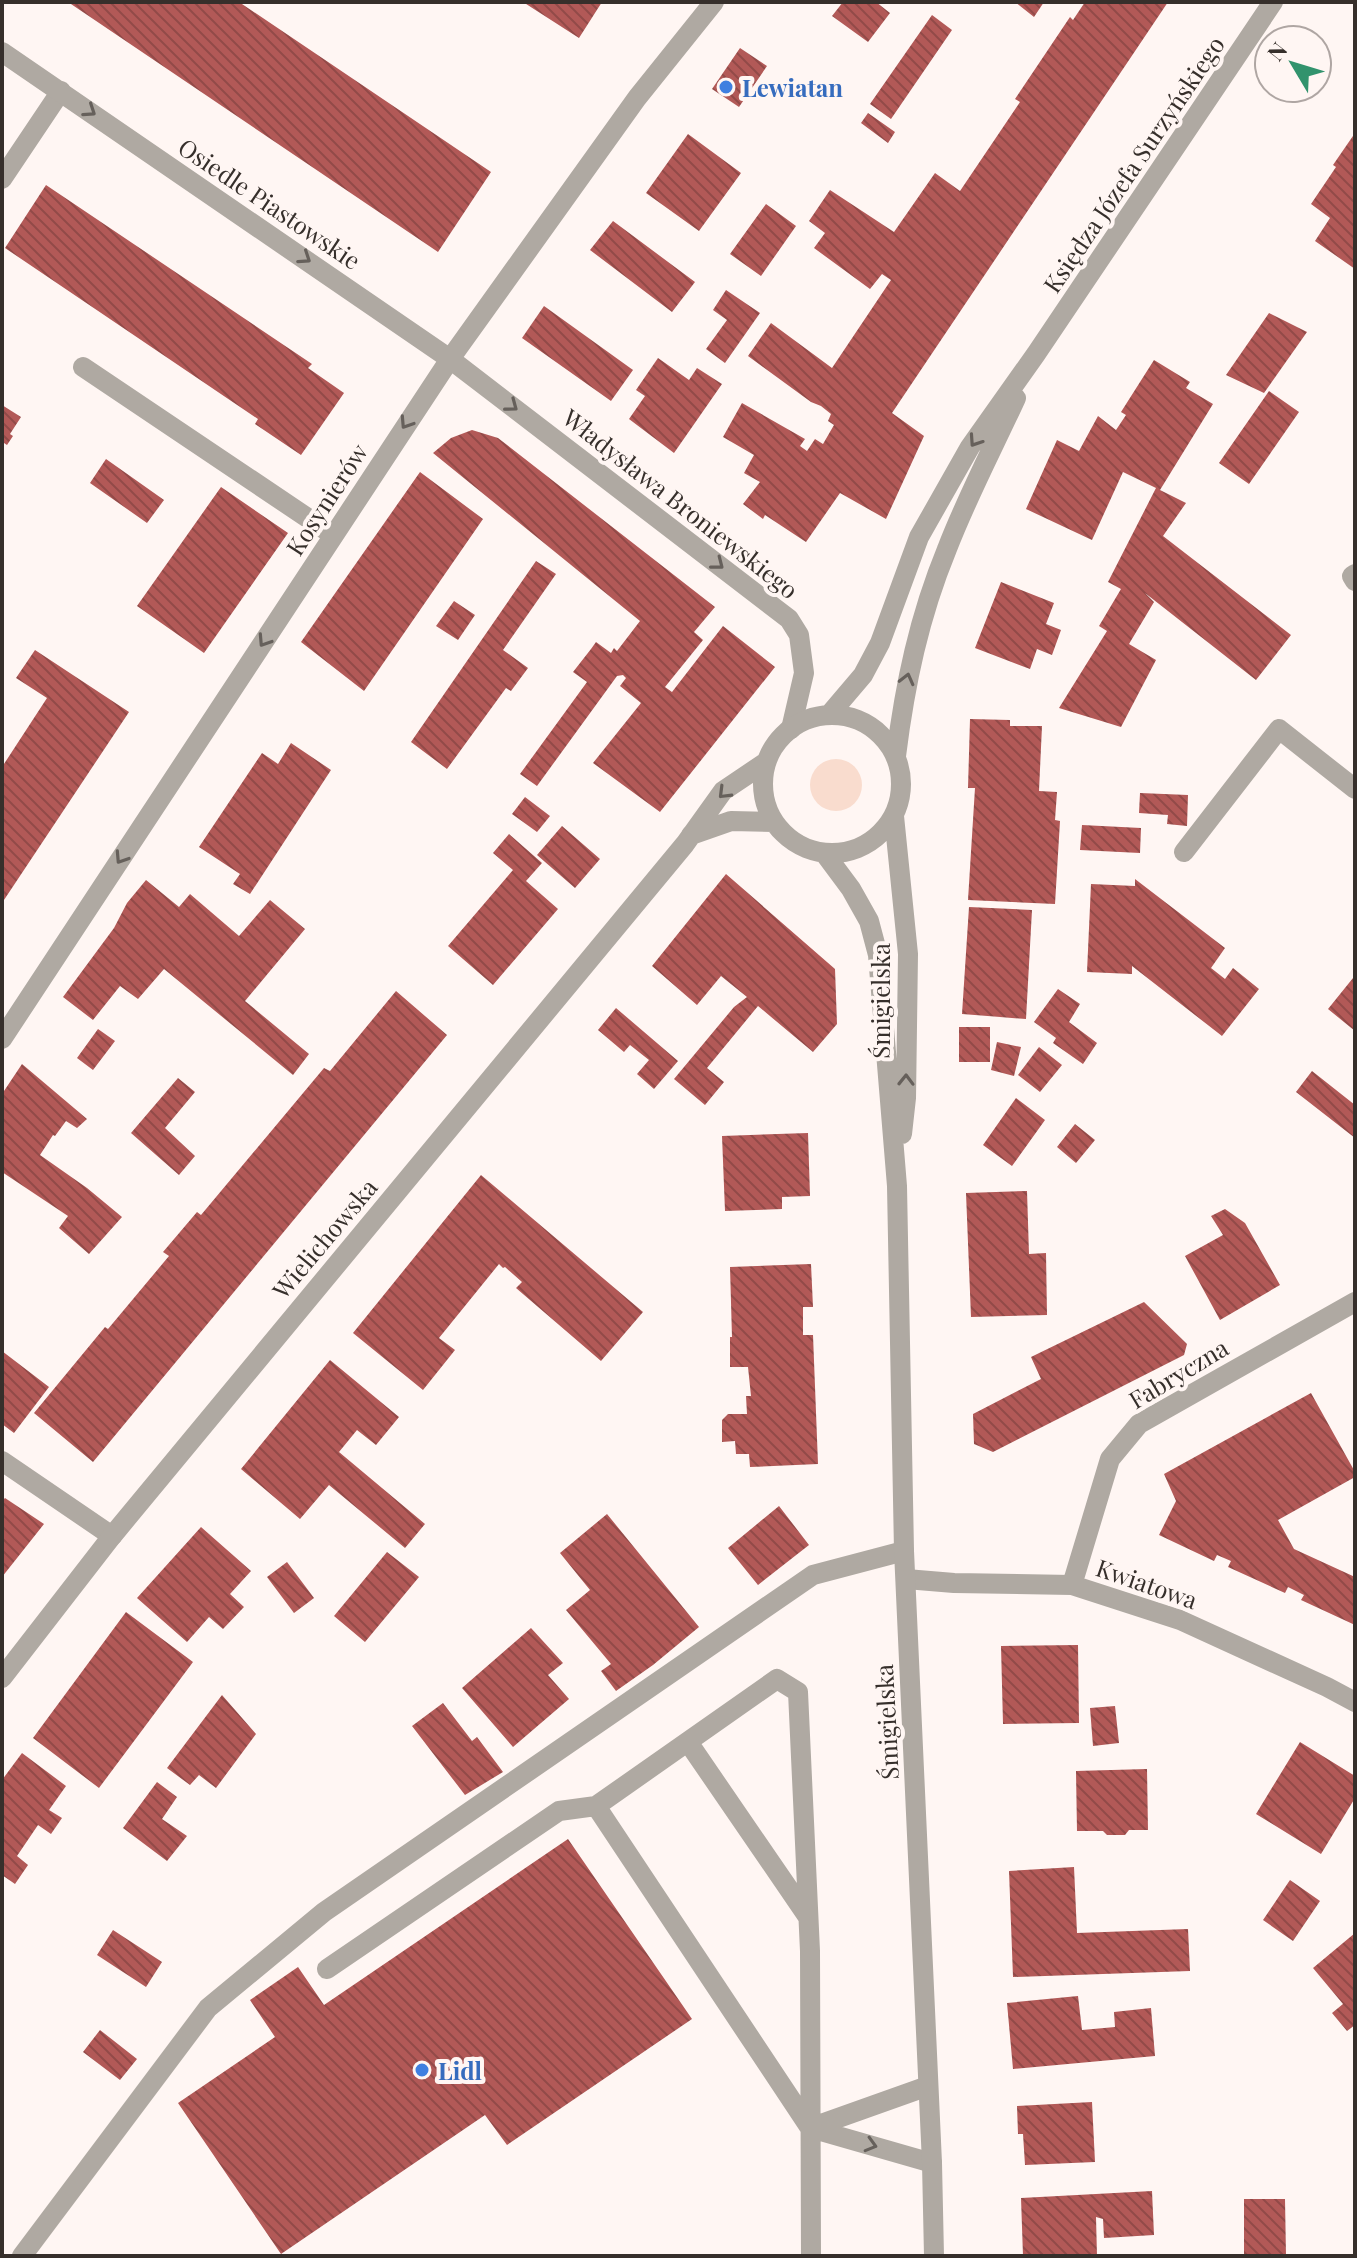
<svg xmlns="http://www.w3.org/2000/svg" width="1357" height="2258" viewBox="0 0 1357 2258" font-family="'Playfair Display',serif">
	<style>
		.green { fill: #f9dcce }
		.building { fill: url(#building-back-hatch) }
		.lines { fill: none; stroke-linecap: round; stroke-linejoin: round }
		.service { stroke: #afa9a2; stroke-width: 20 }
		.minor { stroke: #afa9a2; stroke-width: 20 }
		.tertiary { stroke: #afa9a2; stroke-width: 20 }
		.oneway { stroke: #66605b }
		.shop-dot { fill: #3f7fe0; stroke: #fff6f3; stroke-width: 3 }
		.labels { text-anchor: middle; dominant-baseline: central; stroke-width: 8; stroke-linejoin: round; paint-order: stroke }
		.shop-label { font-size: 24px; font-weight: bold; fill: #366cbe; stroke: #fff6f3; text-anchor: start }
		.street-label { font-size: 24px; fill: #362f2b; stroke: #fff6f3 }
	</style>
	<defs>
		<pattern id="building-back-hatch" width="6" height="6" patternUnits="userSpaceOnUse" patternTransform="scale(2)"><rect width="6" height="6" fill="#b25957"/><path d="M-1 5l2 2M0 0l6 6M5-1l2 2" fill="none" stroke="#924a48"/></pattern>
	</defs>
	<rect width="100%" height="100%" fill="#fff6f3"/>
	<path class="green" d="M810 785a26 26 0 1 1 52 0a26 26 0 1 1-52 0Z"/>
	<path class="building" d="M 68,2 L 239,2 L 491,172 L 438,252 Z
		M 523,2 L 602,2 L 579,38 Z
		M 843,2 L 876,2 L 890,13 L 868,42 L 832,16 Z
		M 1015,2 L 1044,2 L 1034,17 Z
		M 1085,2 L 1168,2 L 892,413 L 924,436 L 886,519 L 840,493 L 806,542 L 765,515 L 763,519 L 743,504 L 760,482 L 744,473 L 754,455 L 723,437 L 742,403 L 805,439 L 800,446 L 807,451 L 815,439 L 823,444 L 834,425 L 828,421 L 831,414 L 821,406 L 811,402 L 748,356 L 771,323 L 832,368 L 891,280 L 882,274 L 870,289 L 814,248 L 825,233 L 809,221 L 830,190 L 894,232 L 935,173 L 960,191 L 1020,102 L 1015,99 L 1070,17 L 1073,20 Z
		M 932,15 L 952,30 L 891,119 L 870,104 Z
		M 740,48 L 767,66 L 739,107 L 712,89 Z
		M 868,113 L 895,132 L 888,143 L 861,123 Z
		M 1355,133 L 1355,269 L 1315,241 L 1330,218 L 1311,204 L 1336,167 L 1333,165 Z
		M 688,134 L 741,173 L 699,231 L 646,193 Z
		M 46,185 L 312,364 L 308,368 L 344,393 L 301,455 L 255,424 L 258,419 L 5,248 Z
		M 766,204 L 796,226 L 761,276 L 730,254 Z
		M 613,221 L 695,282 L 672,312 L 590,250 Z
		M 726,290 L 760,313 L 725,363 L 706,349 L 727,320 L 713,310 Z
		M 544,306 L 633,370 L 611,401 L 522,338 Z
		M 1269,313 L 1307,332 L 1264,393 L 1226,375 Z
		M 658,358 L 689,380 L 697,368 L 722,384 L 674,453 L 629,419 L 645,396 L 636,390 Z
		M 1154,360 L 1190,382 L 1186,388 L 1213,404 L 1160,490 L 1186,503 L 1163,536 L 1291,635 L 1256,680 L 1145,593 L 1154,602 L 1129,644 L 1156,660 L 1121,727 L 1059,708 L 1107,631 L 1099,626 L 1121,589 L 1108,582 L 1156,488 L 1123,472 L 1092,540 L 1026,509 L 1057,440 L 1079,451 L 1098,416 L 1116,430 L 1126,415 L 1121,412 Z
		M 1269,391 L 1299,412 L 1249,484 L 1219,463 Z
		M 2,405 L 21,417 L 10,434 L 13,436 L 7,445 L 4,443 L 2,446 Z
		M 472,430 L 498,438 L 715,607 L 694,632 L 703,640 L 665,687 L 672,692 L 723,626 L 775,667 L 660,812 L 593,763 L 641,703 L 620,686 L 626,678 L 623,675 L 617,676 L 537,786 L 520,774 L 587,682 L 573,672 L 591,649 L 596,642 L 611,653 L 614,648 L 617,651 L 640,621 L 433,453 L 451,438 Z
		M 106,459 L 164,500 L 147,523 L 90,483 Z
		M 420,472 L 483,519 L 364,691 L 301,642 Z
		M 221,487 L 288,533 L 204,653 L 137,606 Z
		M 536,561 L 556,574 L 503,650 L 528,668 L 511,691 L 506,688 L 447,769 L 411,742 Z
		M 1001,582 L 1054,603 L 1046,624 L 1061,630 L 1052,655 L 1037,649 L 1030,669 L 975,648 Z
		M 454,601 L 475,615 L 458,640 L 436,626 Z
		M 35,650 L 129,712 L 2,903 L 2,767 L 47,698 L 16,678 Z
		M 970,719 L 1010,720 L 1010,726 L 1042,726 L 1039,791 L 1057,792 L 1055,820 L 1060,821 L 1055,904 L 968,900 L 975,788 L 968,788 Z
		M 291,743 L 331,770 L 250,894 L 233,884 L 240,874 L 199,847 L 262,753 L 278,764 Z
		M 1140,793 L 1188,795 L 1187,826 L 1167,824 L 1168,815 L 1139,813 Z
		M 525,797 L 550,816 L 537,832 L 512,814 Z
		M 1082,825 L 1141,828 L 1140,853 L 1080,850 Z
		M 562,826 L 600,859 L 575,888 L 537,855 Z
		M 509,834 L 542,863 L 526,881 L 558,909 L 493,985 L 448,946 L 513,870 L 493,853 Z
		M 726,874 L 835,969 L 837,1024 L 813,1052 L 758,1006 L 707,1068 L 724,1082 L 705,1105 L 674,1079 L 734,1007 L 747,997 L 721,976 L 697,1005 L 652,966 Z
		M 1135,879 L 1225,948 L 1211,968 L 1225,979 L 1233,968 L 1259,989 L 1222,1036 L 1132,966 L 1132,974 L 1087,972 L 1091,884 L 1135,886 Z
		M 146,880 L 179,907 L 190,894 L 239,936 L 270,900 L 305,929 L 245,1001 L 309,1054 L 293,1075 L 164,969 L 138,999 L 120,986 L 93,1020 L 63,997 L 114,928 L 127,903 Z
		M 969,907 L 1032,910 L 1026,1019 L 962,1014 Z
		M 1353,978 L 1355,980 L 1355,1031 L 1328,1009 Z
		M 1058,989 L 1080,1004 L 1069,1022 L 1097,1043 L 1083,1064 L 1053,1043 L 1056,1038 L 1034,1022 Z
		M 396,991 L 447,1035 L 93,1462 L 34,1413 L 105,1327 L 108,1329 L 169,1256 L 163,1252 L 197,1212 L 201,1215 L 324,1068 L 330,1071 Z
		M 616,1008 L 678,1061 L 654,1089 L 637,1074 L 649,1060 L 630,1045 L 624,1052 L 598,1030 Z
		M 959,1027 L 990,1027 L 990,1062 L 959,1062 Z
		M 98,1029 L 115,1041 L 93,1070 L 77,1058 Z
		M 997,1042 L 1021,1047 L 1014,1076 L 991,1070 Z
		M 1039,1047 L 1062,1065 L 1040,1092 L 1018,1075 Z
		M 22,1064 L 87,1119 L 77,1128 L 66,1121 L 55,1136 L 53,1135 L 40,1155 L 87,1188 L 122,1217 L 89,1254 L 59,1228 L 68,1216 L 2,1172 L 2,1094 Z
		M 1312,1071 L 1355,1105 L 1355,1138 L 1296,1092 Z
		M 178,1078 L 195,1092 L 165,1128 L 195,1156 L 179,1175 L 131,1133 Z
		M 1016,1098 L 1045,1120 L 1012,1166 L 983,1145 Z
		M 1075,1124 L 1095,1140 L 1076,1163 L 1057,1147 Z
		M 808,1133 L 810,1196 L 782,1197 L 782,1209 L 725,1211 L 722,1136 Z
		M 481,1175 L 643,1312 L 601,1361 L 516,1288 L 522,1282 L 505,1267 L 503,1268 L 499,1264 L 439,1338 L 455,1350 L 423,1390 L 353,1333 Z
		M 1027,1191 L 1029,1254 L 1046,1253 L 1047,1315 L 971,1317 L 966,1193 Z
		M 1225,1209 L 1245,1223 L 1280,1285 L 1220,1320 L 1185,1256 L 1223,1235 L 1211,1216 Z
		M 811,1264 L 813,1307 L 803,1307 L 803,1335 L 813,1335 L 818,1464 L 750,1467 L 749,1454 L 736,1454 L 735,1441 L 722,1442 L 722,1420 L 728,1414 L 747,1414 L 746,1396 L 751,1396 L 748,1367 L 730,1367 L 730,1337 L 732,1337 L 730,1267 Z
		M 1144,1302 L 1187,1344 L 1184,1355 L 993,1452 L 974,1444 L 973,1414 L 1041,1379 L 1031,1357 Z
		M 2,1351 L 49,1387 L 14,1433 L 2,1424 Z
		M 330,1360 L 399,1417 L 376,1445 L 357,1430 L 339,1452 L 425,1524 L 405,1548 L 329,1485 L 300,1519 L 241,1469 Z
		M 1311,1393 L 1355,1472 L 1355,1477 L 1278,1520 L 1294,1549 L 1355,1577 L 1355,1625 L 1301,1600 L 1304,1595 L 1288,1587 L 1285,1593 L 1228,1567 L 1231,1561 L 1217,1555 L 1214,1561 L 1159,1535 L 1176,1501 L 1164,1474 Z
		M 5,1498 L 44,1524 L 2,1577 L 2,1501 Z
		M 779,1506 L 809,1545 L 758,1585 L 728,1548 Z
		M 607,1514 L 699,1627 L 653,1665 L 616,1691 L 601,1671 L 611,1664 L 566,1610 L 590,1590 L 560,1553 Z
		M 201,1527 L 251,1571 L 230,1594 L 244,1607 L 223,1629 L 209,1617 L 187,1642 L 137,1598 Z
		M 387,1552 L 419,1577 L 365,1642 L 334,1616 Z
		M 287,1562 L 314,1598 L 294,1613 L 267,1577 Z
		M 126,1612 L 193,1662 L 99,1788 L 33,1738 Z
		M 531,1628 L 563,1663 L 548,1675 L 569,1699 L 513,1747 L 462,1688 Z
		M 1078,1645 L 1079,1723 L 1003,1724 L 1001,1646 Z
		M 222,1695 L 256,1734 L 216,1788 L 199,1775 L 190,1785 L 167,1768 Z
		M 443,1703 L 472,1741 L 477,1737 L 503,1772 L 465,1795 L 412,1726 Z
		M 1115,1706 L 1119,1743 L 1093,1746 L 1090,1708 Z
		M 1300,1742 L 1355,1776 L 1355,1798 L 1321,1854 L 1256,1814 Z
		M 22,1753 L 66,1786 L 49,1810 L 62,1818 L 51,1834 L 38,1825 L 17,1856 L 28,1865 L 15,1884 L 2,1875 L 2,1780 Z
		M 1147,1769 L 1148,1830 L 1129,1830 L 1125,1835 L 1107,1835 L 1103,1831 L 1077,1831 L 1076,1771 Z
		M 157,1782 L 177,1797 L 162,1819 L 187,1836 L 167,1861 L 123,1828 Z
		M 568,1839 L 692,2019 L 507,2145 L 485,2115 L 281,2254 L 178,2103 L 275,2037 L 250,2000 L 298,1967 L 324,2005 Z
		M 1074,1867 L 1077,1933 L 1188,1929 L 1190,1971 L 1013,1977 L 1009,1871 Z
		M 1290,1880 L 1320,1901 L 1293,1941 L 1263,1920 Z
		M 113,1930 L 162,1962 L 146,1987 L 97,1955 Z
		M 1355,1933 L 1355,2025 L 1347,2031 L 1332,2013 L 1343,2004 L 1313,1968 Z
		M 1078,1996 L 1082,2030 L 1115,2027 L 1114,2012 L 1151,2008 L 1155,2056 L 1013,2069 L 1007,2003 Z
		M 100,2030 L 137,2059 L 120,2080 L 83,2052 Z
		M 1092,2102 L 1095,2162 L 1025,2165 L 1023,2134 L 1018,2134 L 1017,2106 Z
		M 1152,2191 L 1154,2235 L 1104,2238 L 1103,2219 L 1096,2217 L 1097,2256 L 1023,2256 L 1021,2198 Z
		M 1244,2199 L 1285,2199 L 1286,2256 L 1244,2256 Z"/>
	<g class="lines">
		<path class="service" d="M 2,179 L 61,91
			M 83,367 L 333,535
			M 1184,852 L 1279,729 L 1355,789
			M 688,1742 L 808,1917
			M 327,1969 L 559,1811 L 596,1806
			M 810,2128 L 928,2086
			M 22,2256 L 208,2008 L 324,1912 L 813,1575 L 904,1551
			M 811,2256 L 810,1951 L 798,1692 L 777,1679 L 596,1806 L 810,2128 L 932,2163"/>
		<path class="minor" d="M 2,52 L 450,359 L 789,619 L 799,635 L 804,673 L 791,729
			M 1355,574 L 1352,576 L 1355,581
			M 2,1039 L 450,359 L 637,98 L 714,2
			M 2,1461 L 112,1536
			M 906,1579 L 954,1583 L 1072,1585 L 1180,1620 L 1327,1687 L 1355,1702
			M 1072,1585 L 1110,1459 L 1139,1424 L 1355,1302"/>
		<path class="tertiary" d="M 829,715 L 863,675 L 880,643 L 919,537 L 970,447 L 1036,354 L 1273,2
			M763 784a69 69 0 1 1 138 0a69 69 0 1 1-138 0Z
			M 896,756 C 905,684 919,617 947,549 C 967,497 993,448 1016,398
			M 894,816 L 908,954 L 906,1098 L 902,1134
			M 691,835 L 731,821 L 773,822
			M 825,854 L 851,889 L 869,921 L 878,955 L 897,1186 L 904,1551 L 932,2163 L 934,2256
			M 2,1678 L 112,1536 L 685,844 L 723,791 L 766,762"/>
	</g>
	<defs><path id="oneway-chevron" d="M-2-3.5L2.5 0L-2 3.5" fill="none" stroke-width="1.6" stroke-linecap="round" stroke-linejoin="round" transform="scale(2)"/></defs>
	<g class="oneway">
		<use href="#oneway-chevron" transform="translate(90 111) rotate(34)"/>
		<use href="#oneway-chevron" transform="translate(305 258) rotate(34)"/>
		<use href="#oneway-chevron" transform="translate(512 406) rotate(37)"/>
		<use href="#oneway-chevron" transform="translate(406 423) rotate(123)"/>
		<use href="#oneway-chevron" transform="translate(975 441) rotate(124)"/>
		<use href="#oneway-chevron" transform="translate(718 564) rotate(38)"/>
		<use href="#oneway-chevron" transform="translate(264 641) rotate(123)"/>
		<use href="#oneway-chevron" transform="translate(907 679) rotate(-76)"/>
		<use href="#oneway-chevron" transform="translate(724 793) rotate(135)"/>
		<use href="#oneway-chevron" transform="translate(121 858) rotate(123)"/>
		<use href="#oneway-chevron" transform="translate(906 1080) rotate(-89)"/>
		<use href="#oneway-chevron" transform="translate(871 2145) rotate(16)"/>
	</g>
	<g class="shop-dot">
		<circle cx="726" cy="87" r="8"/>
		<circle cx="422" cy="2070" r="8"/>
	</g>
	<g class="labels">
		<g class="shop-label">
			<text x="742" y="87">Lewiatan</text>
			<text x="438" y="2070">Lidl</text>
		</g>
		<g class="street-label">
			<text transform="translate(1133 164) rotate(-56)">Księdza Józefa Surzyńskiego</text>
			<text transform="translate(270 203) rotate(34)">Osiedle Piastowskie</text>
			<text transform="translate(326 499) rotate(-57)">Kosynierów</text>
			<text transform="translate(681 503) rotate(38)">Władysława Broniewskiego</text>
			<text transform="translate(880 1001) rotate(-90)">Śmigielska</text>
			<text transform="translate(324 1238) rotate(-50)">Wielichowska</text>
			<text transform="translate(1178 1373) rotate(-31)">Fabryczna</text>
			<text transform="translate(1147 1583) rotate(19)">Kwiatowa</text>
			<text transform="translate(886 1722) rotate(-93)">Śmigielska</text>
		</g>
	</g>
	<rect width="1357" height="2258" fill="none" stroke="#362f2b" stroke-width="8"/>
	<g transform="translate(1293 64) rotate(308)"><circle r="38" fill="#fff6f3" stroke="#afa6a3" stroke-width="2"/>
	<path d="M0-6L14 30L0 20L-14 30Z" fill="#32936d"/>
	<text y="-12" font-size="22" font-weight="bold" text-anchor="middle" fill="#362f2b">N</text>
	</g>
</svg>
